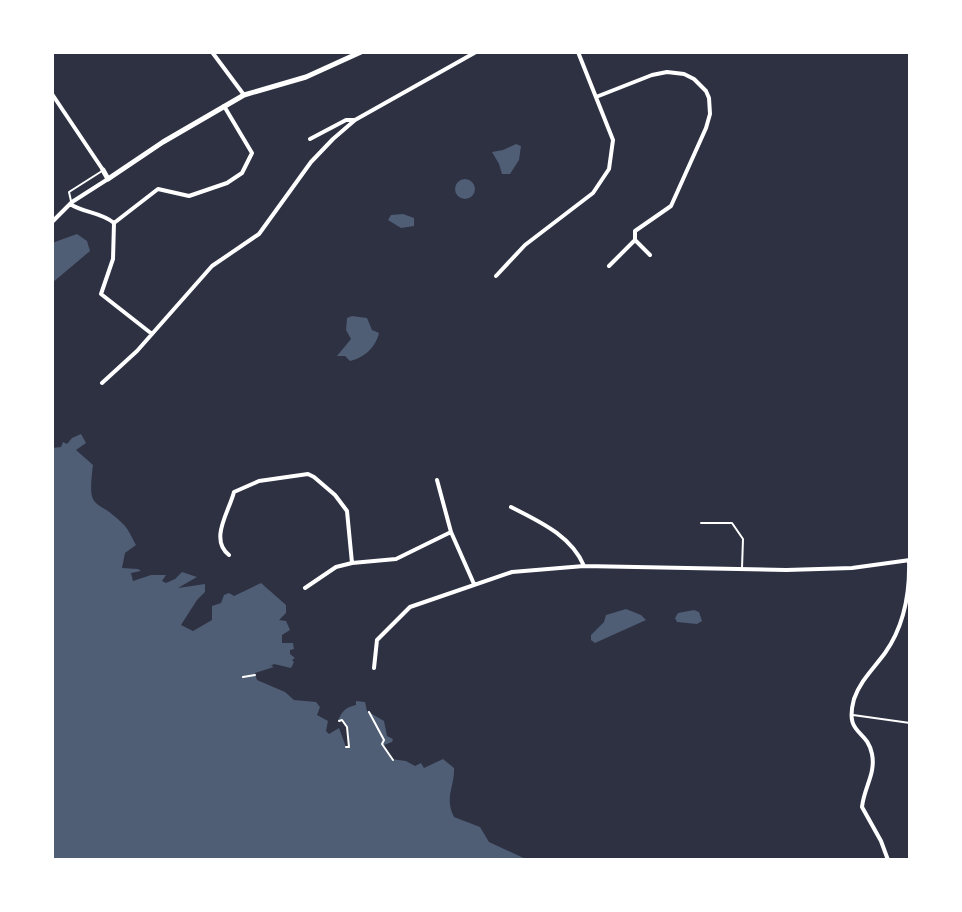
<svg xmlns="http://www.w3.org/2000/svg" width="962" height="912" viewBox="0 0 962 912" font-family="Raleway,sans-serif">
	<style>
		.water { fill: #4f5d75 }
		.lines { fill: none; stroke-linecap: round; stroke-linejoin: round }
		.path { stroke: #fff; stroke-width: 2 }
		.service { stroke: #fff; stroke-width: 2 }
		.minor { stroke: #fff; stroke-width: 4 }
		.tertiary { stroke: #fff; stroke-width: 5 }
	</style>
	<rect width="100%" height="100%" fill="#2d3142"/>
	<path class="water" d="M 516,144 L 521,146 L 519,160 L 510,174 L 502,174 L 499,164 L 492,152 L 503,150 Z
		M455 189a10 10 0 1 1 20 0a10 10 0 1 1-20 0Z
		M 403,214 L 414,218 L 414,226 L 401,228 L 388,220 L 391,215 Z
		M 77,234 L 87,241 L 90,251 L 52,283 L 52,243 Z
		M 352,316 L 367,318 L 372,330 L 379,333 C 376,347 364,358 350,361 L 345,356 L 337,356 L 351,339 L 346,330 L 347,318 Z
		M 81,434 L 86,443 L 76,450 L 93,465 C 87,513 95,496 122,523 C 128,528 132,538 136,545 L 125,553 L 122,568 L 138,569 L 141,571 L 131,573 L 133,581 L 151,575 L 166,575 L 162,581 L 166,583 L 175,579 L 182,572 L 197,577 L 178,588 L 205,584 L 205,592 L 197,600 L 181,625 L 193,631 L 212,620 L 212,606 L 221,603 L 224,595 L 229,593 L 234,596 L 261,583 L 286,605 L 286,613 L 279,620 L 286,621 L 290,630 L 282,635 L 282,643 L 293,643 L 294,649 L 290,650 L 290,654 L 295,658 L 292,660 L 294,662 L 291,668 L 274,664 L 271,666 L 274,667 L 255,673 L 257,680 L 285,692 L 294,700 L 316,702 L 320,707 L 317,715 L 328,721 L 326,731 L 329,734 L 339,728 L 346,747 L 349,746 L 348,729 L 342,721 L 338,720 C 343,711 344,708 356,705 L 356,701 L 365,702 L 367,711 L 384,721 L 387,736 L 393,739 L 392,742 L 384,745 L 391,759 L 406,761 L 415,766 L 421,763 L 424,768 L 443,759 L 454,768 C 455,786 444,798 454,817 L 480,827 L 489,842 L 528,860 L 52,860 L 52,448 L 61,447 L 63,442 L 67,444 L 72,438 Z
		M 626,609 L 641,615 L 646,620 L 595,643 L 591,640 L 591,635 L 604,622 L 606,615 Z
		M 694,610 L 699,612 L 702,621 L 697,624 L 677,622 L 675,618 L 678,613 Z"/>
	<g class="lines">
		<path class="path" d="M 52,448 L 53,449
			M 243,677 L 255,675
			M 369,712 L 384,740 L 382,744 L 393,760
			M 339,721 L 342,720 L 347,727 L 349,747 L 346,747"/>
		<path class="service" d="M 71,201 L 69,192 L 102,171
			M 701,523 L 732,523 L 743,539 L 742,568
			M 853,715 L 910,723"/>
		<path class="minor" d="M 212,52 L 244,95
			M 52,94 L 103,170
			M 596,97 L 652,75 L 667,72 L 684,74 L 694,79 L 706,91 L 709,98 L 710,114 L 706,128 L 671,206 L 635,231 L 635,240 L 609,266
			M 310,139 L 346,120 L 355,120
			M 70,204 C 84,213 101,212 114,223 L 113,259 L 101,294 L 152,334
			M 52,222 L 72,202 L 108,179
			M 114,223 L 158,189 L 189,196 L 227,183 L 242,173 L 252,153 L 224,106
			M 635,240 L 650,255
			M 496,276 L 525,245 L 593,193 L 609,169 L 613,140 L 578,52
			M 102,383 L 137,351 L 212,266 L 259,234 L 311,162 L 333,139 L 355,120 L 476,52
			M 437,480 L 451,532
			M 511,507 C 538,521 571,535 584,566
			M 229,555 C 209,539 229,512 234,492 L 259,481 L 308,474 L 314,477 L 335,495 L 347,511 L 352,563
			M 305,588 L 336,567 L 352,563 L 396,559 L 451,532 L 474,584
			M 374,668 L 377,640 L 410,607 L 512,572 L 584,566 L 786,570 L 852,568 L 910,560
			M 888,860 L 881,841 L 862,807 C 864,787 876,774 872,754 C 867,728 844,736 854,699 C 860,681 874,668 885,653 C 904,626 910,593 909,560"/>
		<path class="tertiary" d="M 103,170 L 108,179 L 163,142 L 244,95 L 306,77 L 361,52"/>
	</g>
	<rect width="962" height="912" fill="none" stroke="#ffffff" stroke-width="108"/>
</svg>
